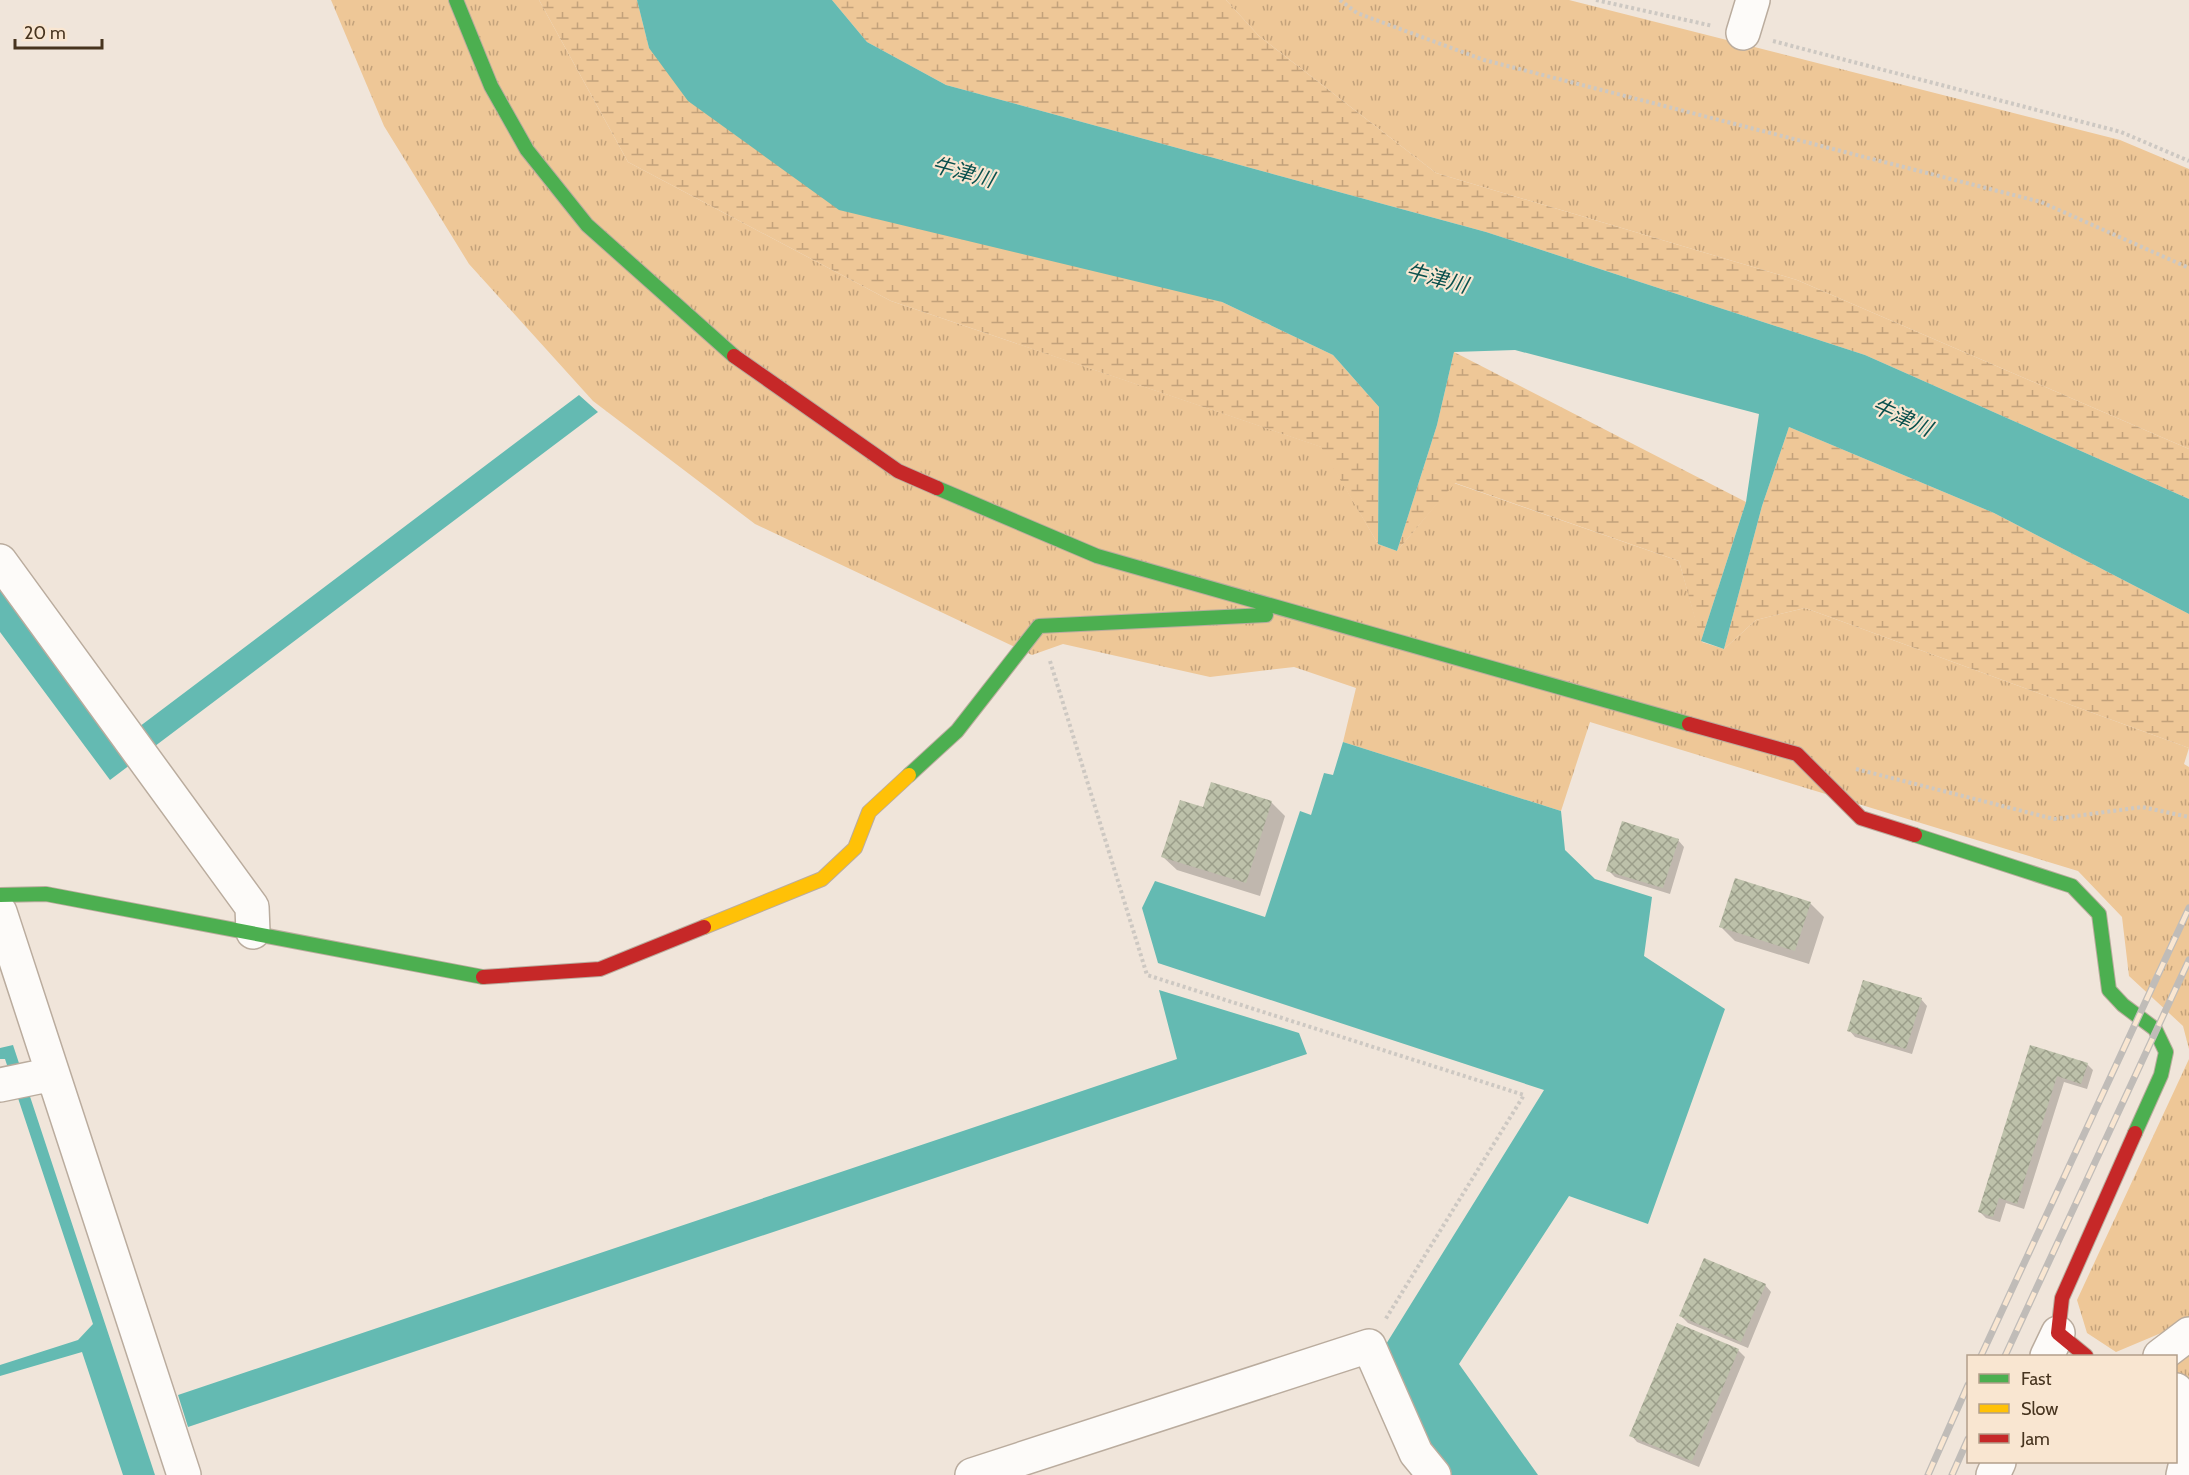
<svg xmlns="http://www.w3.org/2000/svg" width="2189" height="1475" viewBox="0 0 2189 1475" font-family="Cabin,'Noto Sans JP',sans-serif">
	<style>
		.grass { fill: url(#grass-tufts) }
		.wetland { fill: url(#wetland-marsh) }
		.water { fill: #64bab2 }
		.shadow { fill: #0003 }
		.building { fill: url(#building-cross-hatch) }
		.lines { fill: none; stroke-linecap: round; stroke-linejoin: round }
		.street-casing { stroke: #baac9e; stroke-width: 36 }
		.fast-casing { stroke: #baac9e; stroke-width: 16 }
		.slow-casing { stroke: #baac9e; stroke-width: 16 }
		.jam-casing { stroke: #baac9e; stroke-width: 16 }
		.path { stroke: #cdc8c2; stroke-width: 4; stroke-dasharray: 3 3; stroke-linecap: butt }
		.street { stroke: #fdfbf9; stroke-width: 33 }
		.fast { stroke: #4caf50; stroke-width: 14 }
		.slow { stroke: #ffc107; stroke-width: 14 }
		.jam { stroke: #c62828; stroke-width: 14 }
		.rail-casing { stroke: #c0bcb8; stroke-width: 7 }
		.rail { stroke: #f9e6d1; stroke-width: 4.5; stroke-dasharray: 14; stroke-linecap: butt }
		.labels { text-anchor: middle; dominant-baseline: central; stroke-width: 4.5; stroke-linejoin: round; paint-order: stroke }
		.water-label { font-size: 21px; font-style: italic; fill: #09504d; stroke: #f9e6d1 }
	</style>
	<defs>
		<pattern id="grass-tufts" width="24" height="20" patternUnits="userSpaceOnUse" patternTransform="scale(1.5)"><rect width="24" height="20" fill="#eec797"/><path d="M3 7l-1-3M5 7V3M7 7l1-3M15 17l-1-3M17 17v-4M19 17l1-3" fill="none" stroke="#c3a27b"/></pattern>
		<pattern id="wetland-marsh" width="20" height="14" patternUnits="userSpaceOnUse" patternTransform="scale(1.5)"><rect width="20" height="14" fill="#eec797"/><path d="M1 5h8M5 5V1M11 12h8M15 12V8" fill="none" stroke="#c3a27b"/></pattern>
		<pattern id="building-cross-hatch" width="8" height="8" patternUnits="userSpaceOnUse" patternTransform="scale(1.5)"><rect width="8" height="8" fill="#bdc1aa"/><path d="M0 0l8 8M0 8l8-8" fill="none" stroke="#9b9e8a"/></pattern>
	</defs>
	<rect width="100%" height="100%" fill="#f0e5da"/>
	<path class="grass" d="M 331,0 L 539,0 L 628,162 L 891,301 L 1322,447 L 1378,544 L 1397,551 L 1454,483 L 1679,561 L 1702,642 L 1724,649 L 1756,620 L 1805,608 L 2189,748 L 2184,764 L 2189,767 L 2189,1049 L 2183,1026 L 2129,976 L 2122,917 L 2078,871 L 1590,722 L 1561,811 L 1343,742 L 1356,688 L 1294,667 L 1210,677 L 1063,644 L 1032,655 L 755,524 L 593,401 L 469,264 L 384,126 Z
		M 1226,0 L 1569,0 L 2120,140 L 2189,169 L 2189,449 L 1797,280 L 1436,173 L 1259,36 Z
		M 2189,1059 L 2189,1407 L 2176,1378 L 2176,1356 L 2171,1356 L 2166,1331 L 2116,1352 L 2087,1333 L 2077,1300 Z"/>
	<path class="wetland" d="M 539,0 L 637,0 L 649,48 L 1222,302 L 1333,355 L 1379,407 L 1378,544 L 1321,447 L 891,301 L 628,162 Z
		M 832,0 L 1226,0 L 1259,36 L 1436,173 L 1797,280 L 2189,449 L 2189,499 L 1865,355 L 1486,232 L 946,85 L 867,42 Z
		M 1454,352 L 1746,502 L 1701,641 L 1679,561 L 1455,483 L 1397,551 L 1437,425 Z
		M 1789,427 L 1994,513 L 2189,614 L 2189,748 L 1805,608 L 1756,620 L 1724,649 L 1762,506 Z"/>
	<path class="water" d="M 637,0 L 832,0 L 867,42 L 946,85 L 1486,232 L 1865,355 L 2189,499 L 2189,614 L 1994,513 L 1789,427 L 1762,506 L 1724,649 L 1701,641 L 1746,502 L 1759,414 L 1515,350 L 1454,352 L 1437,425 L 1397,551 L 1378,544 L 1379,407 L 1333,355 L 1222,302 L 839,210 L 688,101 L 649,48 Z
		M 579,395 L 598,412 L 110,780 L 0,632 L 0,590 L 115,745 Z
		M 1343,742 L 1561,811 L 1565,850 L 1595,879 L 1652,897 L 1644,956 L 1725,1009 L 1648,1224 L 1569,1196 L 1459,1364 L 1538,1475 L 1446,1475 L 1425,1449 L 1383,1349 L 1544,1090 L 1158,963 L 1142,908 L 1155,881 L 1265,917 L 1300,811 L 1311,815 L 1324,773 L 1333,775 Z
		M 1159,990 L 1299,1033 L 1307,1054 L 188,1427 L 178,1395 L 1177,1059 Z
		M 13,1045 L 155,1475 L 123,1475 L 82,1352 L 0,1376 L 0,1365 L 78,1340 L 93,1324 L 5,1059 L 0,1059 L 0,1048 Z"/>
	<path class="shadow" d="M 1271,802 L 1285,816 L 1260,896 L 1177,870 L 1163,857 Z
		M 1678,840 L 1684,847 L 1670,894 L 1615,877 L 1608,870 Z
		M 1810,903 L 1824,917 L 1809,964 L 1735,941 L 1721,927 Z
		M 1921,999 L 1927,1006 L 1912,1054 L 1855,1037 L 1849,1030 Z
		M 2031,1047 L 2087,1064 L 2093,1070 L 2087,1089 L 2064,1082 L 2024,1209 L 2006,1203 L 2000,1222 L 1986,1218 L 1980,1212 Z
		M 1765,1285 L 1771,1292 L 1748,1348 L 1688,1323 L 1681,1316 Z
		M 1738,1350 L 1745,1357 L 1699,1467 L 1637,1442 L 1631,1435 Z"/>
	<path class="building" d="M 1211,782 L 1272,801 L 1246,883 L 1161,857 L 1180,800 L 1203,807 Z
		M 1622,821 L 1679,839 L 1663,888 L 1606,871 Z
		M 1735,878 L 1811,902 L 1795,951 L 1719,927 Z
		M 1863,980 L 1922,998 L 1906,1049 L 1847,1031 Z
		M 2030,1045 L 2088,1063 L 2081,1084 L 2057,1076 L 2017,1204 L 1999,1198 L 1993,1217 L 1978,1212 Z
		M 1704,1258 L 1766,1284 L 1741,1342 L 1679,1316 Z
		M 1677,1323 L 1739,1349 L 1692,1461 L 1629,1436 Z"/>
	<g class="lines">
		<defs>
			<path id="street" d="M 1743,33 L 1753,0
				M 0,561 L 252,907 L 253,932
				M 0,912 L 184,1475
				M 0,1085 L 53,1074
				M 2047,1356 L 2058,1333
				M 2160,1356 L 2189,1334
				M 2176,1390 L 2189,1431
				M 972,1475 L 1369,1346 L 1416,1453 L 1434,1475
				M 1993,1475 L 1999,1462
				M 2183,1475 L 2189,1450"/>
			<path id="fast" d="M 456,0 L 491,86 L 527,150 L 587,225 L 734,356
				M 937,488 L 1097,556 L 1689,724
				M 909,775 L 957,731 L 1039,626 L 1266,615
				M 1915,835 L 2072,886 L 2099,914 L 2109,990 L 2123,1005 L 2155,1029 L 2166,1052 L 2161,1075 L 2135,1133
				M 0,895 L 46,894 L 483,977"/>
			<path id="slow" d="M 704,927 L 822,879 L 855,848 L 869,812 L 909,775"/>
			<path id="jam" d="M 734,356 L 898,471 L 937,488
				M 1689,724 L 1797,754 L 1861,818 L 1915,835
				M 483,977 L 600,969 L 704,927
				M 2086,1356 L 2058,1333 L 2062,1298 L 2135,1133"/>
		</defs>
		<use href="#street" class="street-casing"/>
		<use href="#fast" class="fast-casing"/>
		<use href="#slow" class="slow-casing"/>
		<use href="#jam" class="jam-casing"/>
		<path class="path" d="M 1340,0 L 1357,13 L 1484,60 L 2041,202 L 2189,268
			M 1596,0 L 1713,26
			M 1773,41 L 2121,132 L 2189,161
			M 1050,661 L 1147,975 L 1524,1095 L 1385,1320
			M 1856,769 L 2054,819 L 2142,807 L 2189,817"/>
		<use href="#street" class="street"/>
		<use href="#fast" class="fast"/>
		<use href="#slow" class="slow"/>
		<use href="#jam" class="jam"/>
		<defs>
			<path id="rail" d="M 1981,1356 L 2189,908
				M 2005,1356 L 2189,960
				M 1928,1475 L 1968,1385
				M 1952,1475 L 1968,1439"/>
		</defs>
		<use href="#rail" class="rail-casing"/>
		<use href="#rail" class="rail"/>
	</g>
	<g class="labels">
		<g class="water-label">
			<text transform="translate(963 172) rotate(15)">牛津川</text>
			<text transform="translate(1437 278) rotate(14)">牛津川</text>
			<text transform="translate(1902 417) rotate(24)">牛津川</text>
		</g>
	</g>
	<rect x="1967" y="1355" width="210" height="108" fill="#f9e6d1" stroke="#b29f8a" stroke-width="1.5"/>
	<rect x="1979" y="1374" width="30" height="9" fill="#4caf50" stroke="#b29f8a" stroke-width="1.5"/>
	<text x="2021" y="1385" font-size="18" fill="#47341f">Fast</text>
	<rect x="1979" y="1404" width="30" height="9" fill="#ffc107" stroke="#b29f8a" stroke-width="1.5"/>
	<text x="2021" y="1415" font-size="18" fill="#47341f">Slow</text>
	<rect x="1979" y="1434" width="30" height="9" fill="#c62828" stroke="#b29f8a" stroke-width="1.5"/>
	<text x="2021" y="1445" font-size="18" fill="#47341f">Jam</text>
	<path d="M15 39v9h87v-9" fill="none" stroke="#47341f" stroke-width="3"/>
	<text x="24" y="39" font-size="18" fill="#47341f" stroke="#f9e6d1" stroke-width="4.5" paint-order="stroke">20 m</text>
</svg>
